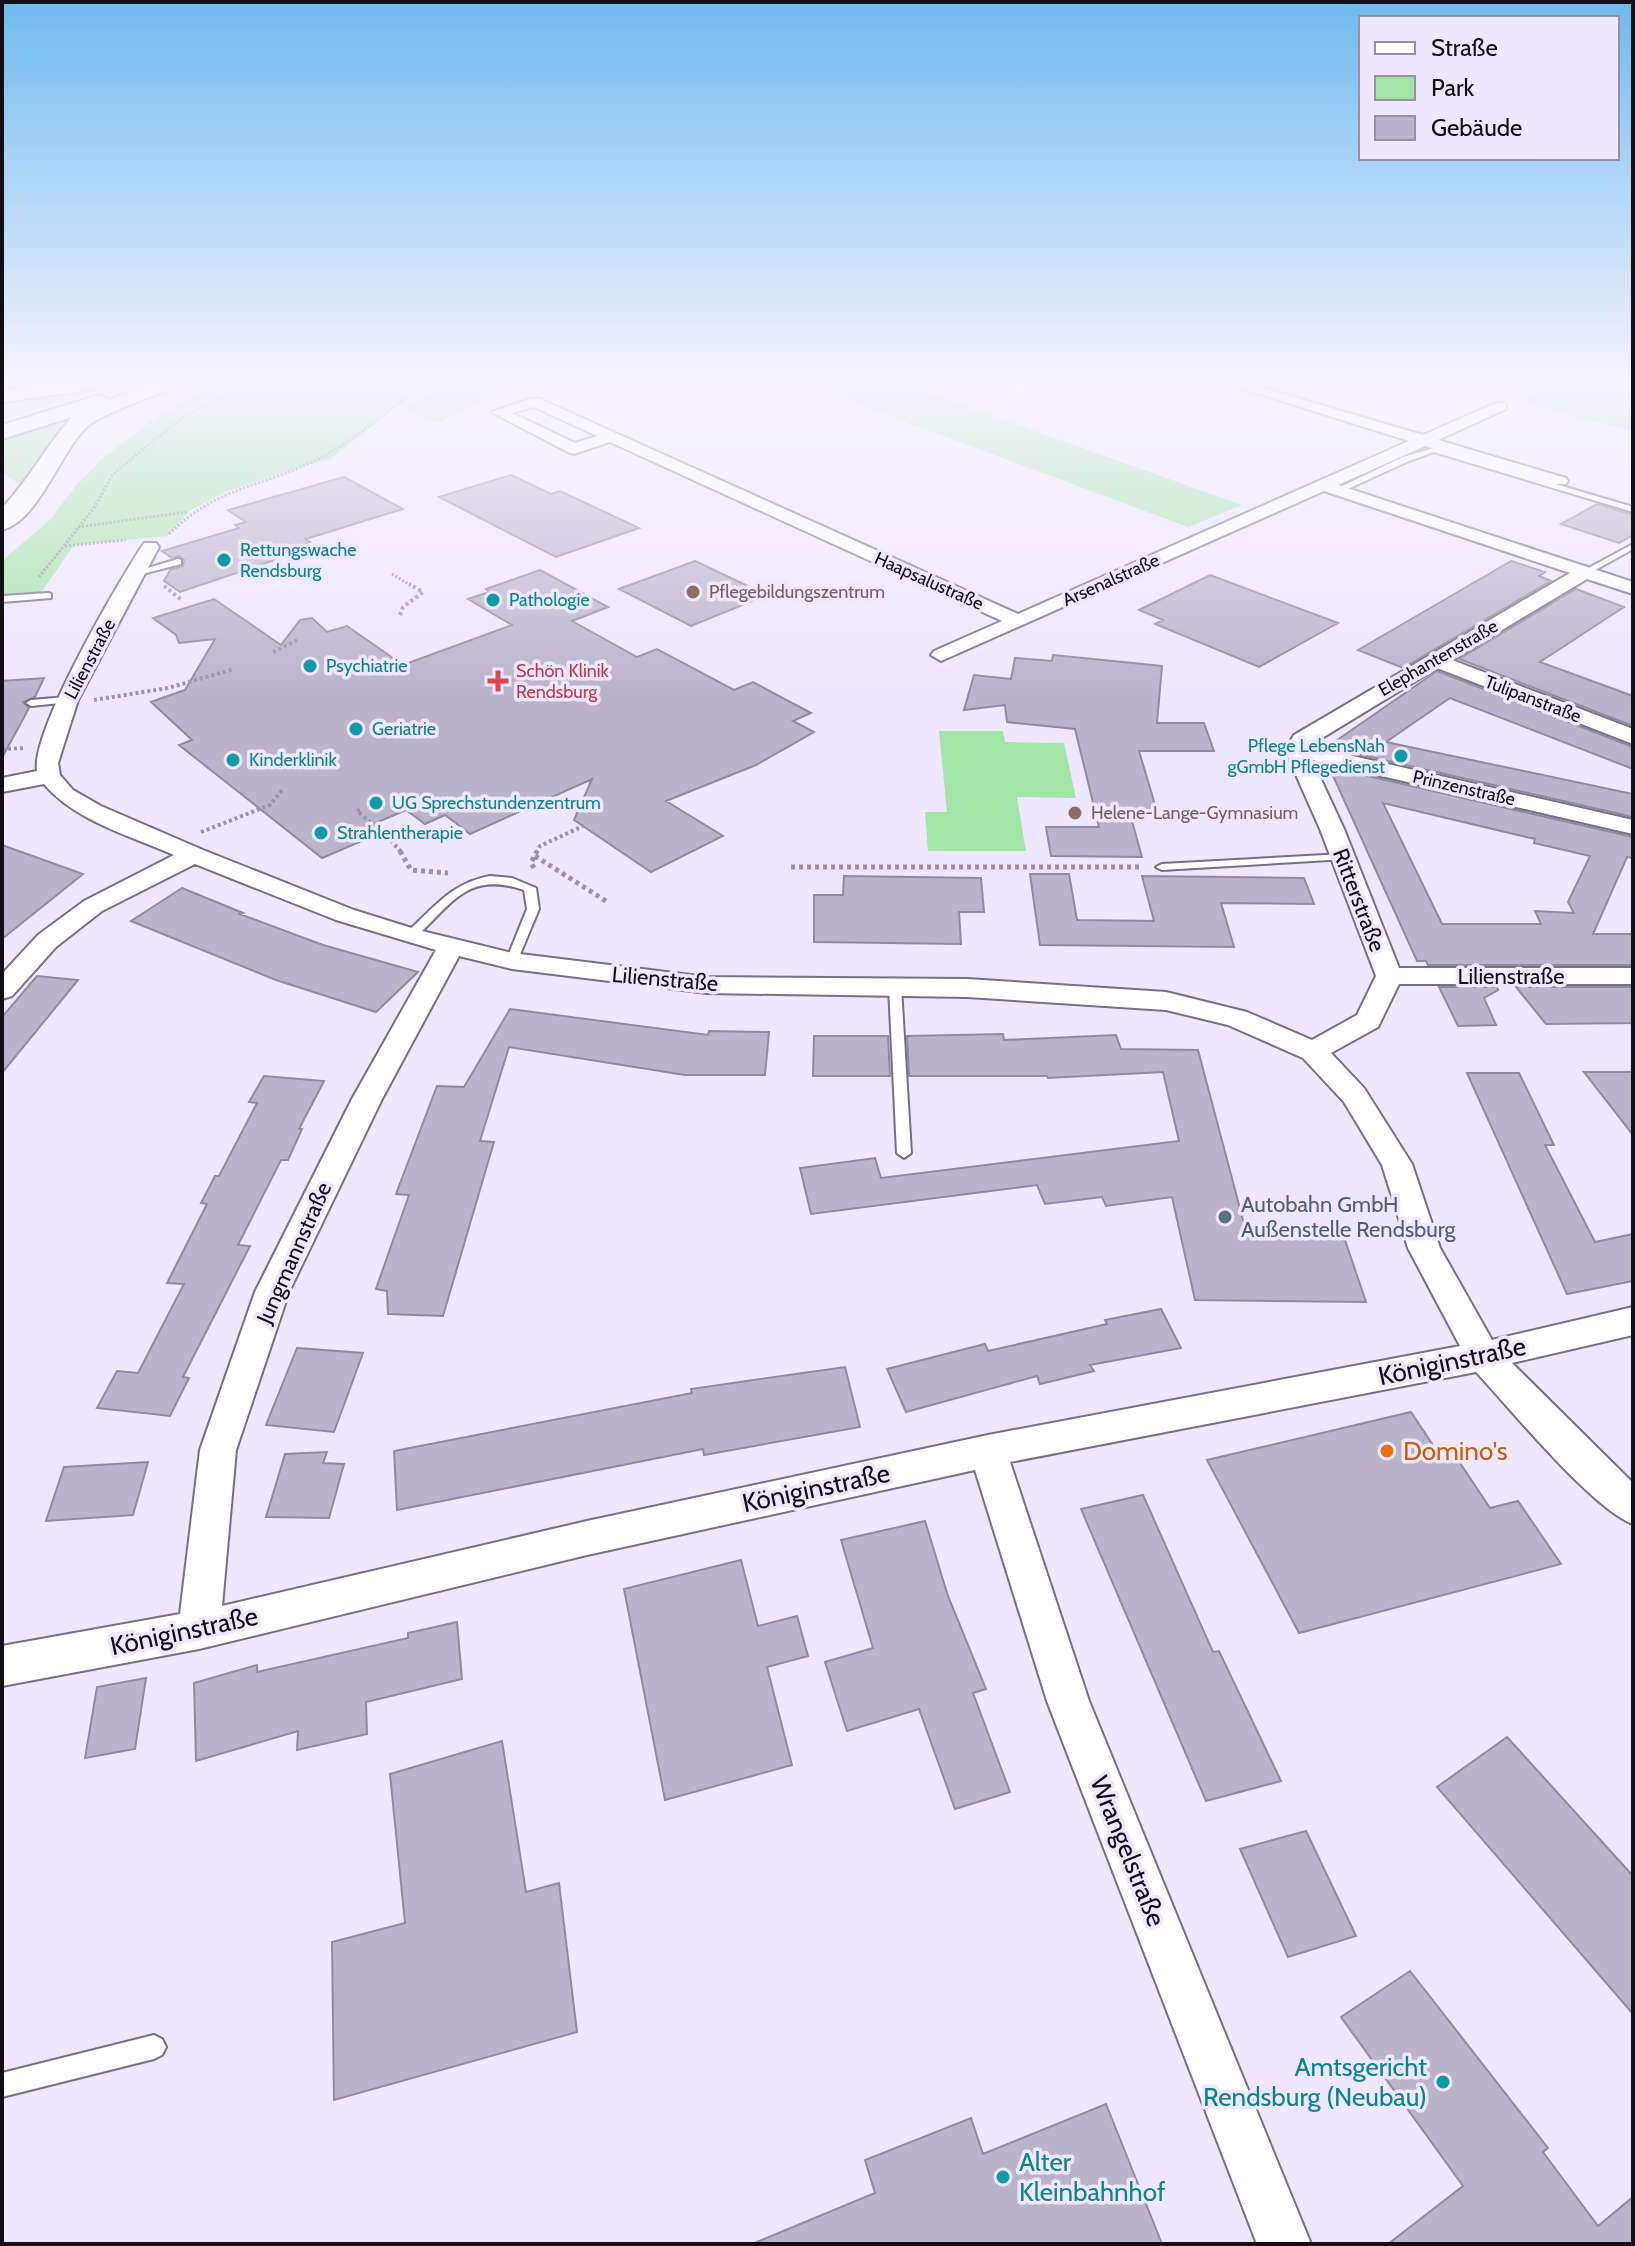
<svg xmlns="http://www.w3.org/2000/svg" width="1635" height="2246" viewBox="0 0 1635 2246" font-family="Cabin,sans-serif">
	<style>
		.green { fill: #a3e5a6 }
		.building { fill: #bab3ca; stroke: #90899f; stroke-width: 2; fill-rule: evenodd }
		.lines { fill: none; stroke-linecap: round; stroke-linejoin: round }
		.lane-casing { stroke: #767084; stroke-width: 4 }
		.street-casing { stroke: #767084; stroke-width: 4 }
		.highway-casing { stroke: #767084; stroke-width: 4 }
		.path-far2 { stroke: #9993a5; stroke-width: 3; stroke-dasharray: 2 2; stroke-linecap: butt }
		.path-far1 { stroke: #9993a5; stroke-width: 4; stroke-dasharray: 3 3; stroke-linecap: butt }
		.path { stroke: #9993a5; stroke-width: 5; stroke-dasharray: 4 4; stroke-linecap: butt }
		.lane { fill: #fff; fill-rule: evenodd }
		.street { fill: #fff; fill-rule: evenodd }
		.highway { fill: #fff; fill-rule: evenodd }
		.culture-dot { fill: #0f9aa8; stroke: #eee7ff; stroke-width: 3 }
		.education-dot { fill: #8d6e63; stroke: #eee7ff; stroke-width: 3 }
		.health-dot { fill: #e0444e; stroke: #eee7ff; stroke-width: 3 }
		.service-dot { fill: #5c6f8a; stroke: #eee7ff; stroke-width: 3 }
		.food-dot { fill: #e8710a; stroke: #eee7ff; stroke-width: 3 }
		.labels { text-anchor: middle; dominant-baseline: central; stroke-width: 7; stroke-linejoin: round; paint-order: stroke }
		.far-culture-label { font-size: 18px; fill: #0d838f; stroke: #eee7ff; text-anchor: start }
		.far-street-label { font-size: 18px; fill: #110e16; stroke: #eee7ff }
		.far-education-label { font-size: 18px; fill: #785e54; stroke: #eee7ff; text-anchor: start }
		.far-health-label { font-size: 18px; fill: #be3a42; stroke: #eee7ff; text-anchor: start }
		.street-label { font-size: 22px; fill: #110e16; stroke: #eee7ff }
		.service-label { font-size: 22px; fill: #4e5e75; stroke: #eee7ff; text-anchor: start }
		.near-street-label { font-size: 26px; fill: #110e16; stroke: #eee7ff }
		.near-food-label { font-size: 26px; fill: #c56008; stroke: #eee7ff; text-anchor: start }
		.near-culture-label { font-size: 26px; fill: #0d838f; stroke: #eee7ff; text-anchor: end }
	</style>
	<rect width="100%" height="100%" fill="#eee7ff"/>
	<path class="green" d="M 221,380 L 436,380 L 384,415 L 330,460 L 302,466 L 225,492 L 188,512 L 167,536 L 74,545 L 40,594 L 2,595 L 2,561 L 51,519 L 77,484 L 104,457 L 153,420 Z
		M 458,380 L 522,380 L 438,423 L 405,408 Z
		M 793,380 L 892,380 L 1242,505 L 1188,527 Z
		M 1495,380 L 1633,380 L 1633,431 L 1522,402 L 1540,392 Z
		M 124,383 L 2,420 L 2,399 Z
		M 98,405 L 22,486 L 2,472 L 2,435 Z
		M 939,731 L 1003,731 L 1005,742 L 1064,743 L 1076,798 L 1017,797 L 1026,851 L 928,851 L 925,812 L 947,812 Z"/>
	<path class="building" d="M 511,475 L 551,494 L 560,491 L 639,528 L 556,557 L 439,497 Z
		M 344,477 L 403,509 L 306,539 L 310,542 L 304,544 L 311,548 L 180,592 L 164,581 L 170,570 L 183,566 L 184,560 L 179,556 L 172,558 L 162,551 L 239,528 L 235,525 L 246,522 L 228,510 Z
		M 1597,504 L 1633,515 L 1633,535 L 1619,543 L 1561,524 Z
		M 695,561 L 767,595 L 691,626 L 619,589 Z
		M 1511,561 L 1545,572 L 1539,576 L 1551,581 L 1403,668 L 1358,650 Z
		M 540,570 L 608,607 L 572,621 L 637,657 L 657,649 L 734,690 L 753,682 L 811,713 L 793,721 L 814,732 L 756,765 L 666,801 L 723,836 L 651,872 L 574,820 L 592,779 L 470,834 L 445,815 L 425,824 L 406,810 L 352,833 L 362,841 L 322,858 L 179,745 L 192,740 L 151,702 L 185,690 L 215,639 L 179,643 L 176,635 L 153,618 L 214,599 L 281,645 L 300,620 L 312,618 L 327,632 L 347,626 L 403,665 L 512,625 L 468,599 L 489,592 L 486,589 Z
		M 1210,575 L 1338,623 L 1259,667 L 1155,624 L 1163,620 L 1139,610 Z
		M 1576,589 L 1624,607 L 1540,662 L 1633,696 L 1633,726 L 1459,659 Z
		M 1053,655 L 1162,666 L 1157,723 L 1204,723 L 1214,751 L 1139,751 L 1158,815 L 1130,814 L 1142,857 L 1051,856 L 1046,827 L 1099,827 L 1075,729 L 1007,722 L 1005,705 L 964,710 L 974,675 L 1011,679 L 1015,658 L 1052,661 Z
		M 1437,671 L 1633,747 L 1633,769 L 1450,698 L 1386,742 L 1633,794 L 1633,817 L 1327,747 Z
		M 44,678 L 35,697 L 23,702 L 29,708 L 2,758 L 2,681 Z
		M 1329,767 L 1633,837 L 1633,858 L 1627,857 L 1593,934 L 1633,934 L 1633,965 L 1428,965 L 1426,961 L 1417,961 ZM 1383,803 L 1535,839 L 1534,843 L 1590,856 L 1568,902 L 1574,913 L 1535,911 L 1541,924 L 1442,924 Z
		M 2,845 L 83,874 L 2,939 Z
		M 1030,874 L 1069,874 L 1077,920 L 1154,921 L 1142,876 L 1304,878 L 1314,904 L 1221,903 L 1234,947 L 1040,945 Z
		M 844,876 L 981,878 L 984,912 L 959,912 L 961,944 L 814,942 L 814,895 L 843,895 Z
		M 182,888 L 243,913 L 240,914 L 323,945 L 418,972 L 376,1012 L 276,980 L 131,921 Z
		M 37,976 L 78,980 L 2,1073 L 2,1017 Z
		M 1439,987 L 1497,987 L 1498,990 L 1484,998 L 1496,1025 L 1458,1026 Z
		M 1516,987 L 1633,987 L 1633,1023 L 1546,1024 Z
		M 510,1009 L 708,1035 L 709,1031 L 769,1032 L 765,1075 L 685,1075 L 509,1047 L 480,1141 L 494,1142 L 443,1316 L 388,1314 L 387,1291 L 376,1289 L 409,1195 L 396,1194 L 437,1086 L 464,1087 Z
		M 1003,1034 L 1004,1040 L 1116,1035 L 1121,1049 L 1198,1050 L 1247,1235 L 1344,1237 L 1366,1302 L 1195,1300 L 1172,1197 L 1106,1206 L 1102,1197 L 1045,1204 L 1037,1185 L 811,1214 L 800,1168 L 875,1158 L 881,1178 L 1179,1141 L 1163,1072 L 1048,1078 L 1047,1076 L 909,1076 L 907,1036 Z
		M 814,1036 L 888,1036 L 890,1076 L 813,1076 Z
		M 1584,1072 L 1633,1072 L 1633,1135 Z
		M 1467,1073 L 1519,1073 L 1554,1145 L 1545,1145 L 1595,1242 L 1633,1234 L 1633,1281 L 1567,1294 Z
		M 264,1076 L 324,1081 L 299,1129 L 302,1129 L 288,1160 L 281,1160 L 238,1245 L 250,1246 L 183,1377 L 189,1378 L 170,1416 L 97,1408 L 117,1371 L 138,1373 L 184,1284 L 167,1283 L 207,1204 L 201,1203 L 215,1176 L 219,1176 L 257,1103 L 249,1102 Z
		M 1161,1309 L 1181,1348 L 1090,1365 L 1094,1371 L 1040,1384 L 1037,1376 L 906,1412 L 887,1369 L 985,1344 L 988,1351 L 1107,1324 L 1105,1320 Z
		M 297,1348 L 363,1353 L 334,1432 L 266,1425 Z
		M 845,1367 L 860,1427 L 704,1455 L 703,1449 L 397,1510 L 394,1451 L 692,1393 L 691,1389 Z
		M 1411,1412 L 1443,1460 L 1456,1457 L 1490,1508 L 1518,1501 L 1561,1564 L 1299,1633 L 1207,1460 Z
		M 327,1452 L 323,1463 L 344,1464 L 329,1518 L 266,1517 L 285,1454 Z
		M 148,1462 L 133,1515 L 46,1521 L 64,1467 Z
		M 1143,1495 L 1213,1652 L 1219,1651 L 1281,1781 L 1206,1801 L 1081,1509 Z
		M 925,1521 L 948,1596 L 986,1689 L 973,1693 L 1010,1792 L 955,1809 L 919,1709 L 847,1731 L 825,1662 L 873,1648 L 841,1540 Z
		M 741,1560 L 758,1626 L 797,1616 L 808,1656 L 767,1667 L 792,1765 L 665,1800 L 624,1589 Z
		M 457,1622 L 462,1679 L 366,1702 L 367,1734 L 297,1750 L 298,1731 L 196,1761 L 194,1683 L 257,1665 L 257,1672 L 408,1638 L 408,1633 Z
		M 146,1678 L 135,1749 L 85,1758 L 97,1687 Z
		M 1507,1737 L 1633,1876 L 1633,2014 L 1437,1787 Z
		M 502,1741 L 526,1892 L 559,1883 L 577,2032 L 334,2100 L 332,1942 L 405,1923 L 390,1774 Z
		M 1306,1831 L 1356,1936 L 1288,1957 L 1240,1849 Z
		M 1410,1971 L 1548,2148 L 1543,2152 L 1598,2226 L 1633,2197 L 1633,2244 L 1388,2244 L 1463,2186 L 1341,2017 Z
		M 1106,2104 L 1162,2244 L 752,2244 L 875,2193 L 865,2160 L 971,2118 L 983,2154 Z"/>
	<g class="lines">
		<defs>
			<path id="lane" d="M 1434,448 L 1633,507 L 1633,512 L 1434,452 L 1409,461 L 1341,492 L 1334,490 L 1403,457 Z
				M 1633,544 L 1633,549 L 1588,574 L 1581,572 Z
				M 178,559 L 181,560 L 181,564 L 135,576 L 131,573 Z
				M 48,593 L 51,594 L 51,598 L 2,602 L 2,596 Z
				M 67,697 L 70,698 L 70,702 L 31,706 L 26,703 L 31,700 Z
				M 1343,854 L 1349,857 L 1347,859 L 1162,870 L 1156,867 L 1162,864 Z
				M 490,876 L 512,878 L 536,888 L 539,909 L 516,964 L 512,965 L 506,961 L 527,909 L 524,890 C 467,871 453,903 414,939 L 406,939 L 404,936 L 406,933 C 434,908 451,883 490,876 Z
				M 895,983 L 901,987 L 911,1153 L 904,1158 L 897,1153 L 889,987 Z
				M 154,2035 L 162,2039 L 166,2047 L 162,2055 L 154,2059 L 2,2097 L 2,2073 Z"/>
			<path id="street" d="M 1215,380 L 1236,380 L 1423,435 L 1496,403 L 1506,403 L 1506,409 L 1438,440 L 1566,478 L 1568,481 L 1566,484 L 1554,484 L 1425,446 L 1338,485 L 1633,582 L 1633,594 L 1587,579 L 1452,660 L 1633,729 L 1633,744 L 1437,668 L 1309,746 L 1633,820 L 1633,834 L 1312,760 L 1344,829 L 1399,968 L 1633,968 L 1633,984 L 1399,984 L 1378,1027 L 1331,1053 L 1364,1088 L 1412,1164 L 1440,1248 L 1492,1340 L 1633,1307 L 1633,1335 L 1512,1363 L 1633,1483 L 1633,1524 C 1592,1509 1509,1407 1476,1372 L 1010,1462 L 1089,1701 L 1311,2244 L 1257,2244 L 1047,1701 L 975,1470 L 587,1555 L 199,1649 L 2,1686 L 2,1646 L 180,1614 L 200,1450 L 255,1292 L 352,1099 L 436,950 L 336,920 L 195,864 L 102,911 L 56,947 L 12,996 L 2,999 L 2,974 L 38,935 L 84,901 L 174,855 C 131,836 75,821 44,784 L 2,792 L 2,778 L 37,771 C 31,731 118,582 144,543 L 156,543 L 159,547 L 78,700 L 58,763 L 60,775 L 73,790 L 101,806 L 203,850 L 354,910 L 418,930 L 512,953 L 707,977 L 967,979 L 1166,992 L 1247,1012 L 1312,1040 L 1357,1015 L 1376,976 L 1320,829 L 1285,750 L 1294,735 L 1570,573 L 1324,491 L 941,661 L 931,655 L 934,651 L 1002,621 L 610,442 L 574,454 L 568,452 L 491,412 L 530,399 L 540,399 L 1018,614 L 1409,441 ZM 534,407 L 597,436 L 575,443 L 512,413 ZM 459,956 L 512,969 L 707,993 L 967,997 L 1166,1010 L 1228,1025 L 1303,1058 L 1344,1102 L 1382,1165 L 1408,1248 L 1460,1346 L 988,1435 L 587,1521 L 222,1606 L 236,1450 L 289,1292 L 382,1099 Z"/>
			<path id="highway" d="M 84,380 L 95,386 L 91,390 L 2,402 L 2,390 Z
				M 157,380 L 185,380 L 181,384 C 160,394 104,413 89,425 C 60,450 40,520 2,530 L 2,508 C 29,480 46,446 72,417 L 2,439 L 2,425 L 99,395 L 109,400 Z"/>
		</defs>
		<use href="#lane" class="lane-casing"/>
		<use href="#street" class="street-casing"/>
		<use href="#highway" class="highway-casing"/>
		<path class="path-far2" d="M 78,527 L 187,512
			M 169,534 C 218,485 263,488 320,458 C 360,437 394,406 430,380
			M 65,546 L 126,540
			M 392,574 L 412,586
			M 39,577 L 94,508 L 113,474 L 184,416 L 257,380"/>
		<path class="path-far1" d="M 164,586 L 182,600
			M 400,615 L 403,607 L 423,592 L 409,584
			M 273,652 L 299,639
			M 94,700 L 168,688 L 234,669
			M 2,749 L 26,748
			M 360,810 L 357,811 L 388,837 L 402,853
			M 201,832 L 270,805 L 283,789
			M 536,853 L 540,846 L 583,826"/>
		<path class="path" d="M 400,851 L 411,870 L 448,873
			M 535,856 L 609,903
			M 791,867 L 1141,867
			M 534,868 L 531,863 L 537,851"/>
		<use href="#lane" class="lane"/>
		<use href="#street" class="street"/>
		<use href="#highway" class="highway"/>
	</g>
	<linearGradient id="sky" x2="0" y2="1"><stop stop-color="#6ebaee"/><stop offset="0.55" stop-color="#f7f4ff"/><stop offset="1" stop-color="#f7f4ff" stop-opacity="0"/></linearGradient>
	<rect width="1635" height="694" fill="url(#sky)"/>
	<g class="culture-dot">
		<circle cx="224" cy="560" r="8"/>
		<circle cx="493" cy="600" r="8"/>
		<circle cx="310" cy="666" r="8"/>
		<circle cx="356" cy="729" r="8"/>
		<circle cx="1401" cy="756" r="8"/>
		<circle cx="233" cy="760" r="8"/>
		<circle cx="376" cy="803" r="8"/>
		<circle cx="321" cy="833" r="8"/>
		<circle cx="1443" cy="2082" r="8"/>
		<circle cx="1003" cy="2177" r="8"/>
	</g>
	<g class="education-dot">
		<circle cx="693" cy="592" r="8"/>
		<circle cx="1075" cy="813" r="8"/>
	</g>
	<path class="health-dot" d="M494 669h8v8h8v8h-8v8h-8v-8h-8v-8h8z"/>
	<circle class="service-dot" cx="1225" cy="1217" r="8"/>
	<circle class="food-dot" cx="1387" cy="1451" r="8"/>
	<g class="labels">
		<g class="far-culture-label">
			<text x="240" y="550">Rettungswache<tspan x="240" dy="21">Rendsburg</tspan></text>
			<text x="509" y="600">Pathologie</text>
			<text x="326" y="666">Psychiatrie</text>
			<text x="372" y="729">Geriatrie</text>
			<text x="1385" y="746" text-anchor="end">Pflege LebensNah<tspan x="1385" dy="21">gGmbH Pflegedienst</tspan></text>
			<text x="249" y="760">Kinderklinik</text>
			<text x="392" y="803">UG Sprechstundenzentrum</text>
			<text x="337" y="833">Strahlentherapie</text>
		</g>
		<g class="far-street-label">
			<text transform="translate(1111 580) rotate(-24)">Arsenalstraße</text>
			<text transform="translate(929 581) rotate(24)">Haapsalustraße</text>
			<text transform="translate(1438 658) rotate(-30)">Elephantenstraße</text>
			<text transform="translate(90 659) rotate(-62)">Lilienstraße</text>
			<text transform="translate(1533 699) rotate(21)">Tulipanstraße</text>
			<text transform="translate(1464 788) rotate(13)">Prinzenstraße</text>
		</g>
		<g class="far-education-label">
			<text x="709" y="592">Pflegebildungszentrum</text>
			<text x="1091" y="813">Helene-Lange-Gymnasium</text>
		</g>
		<g class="far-health-label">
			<text x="516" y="671">Schön Klinik<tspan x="516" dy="21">Rendsburg</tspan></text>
		</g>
		<g class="street-label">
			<text transform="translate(1359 900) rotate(69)">Ritterstraße</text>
			<text x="1511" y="976">Lilienstraße</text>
			<text transform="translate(665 979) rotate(5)">Lilienstraße</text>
			<text transform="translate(294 1253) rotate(-66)">Jungmannstraße</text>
		</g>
		<g class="service-label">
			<text x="1241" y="1204">Autobahn GmbH<tspan x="1241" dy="25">Außenstelle Rendsburg</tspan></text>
		</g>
		<g class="near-street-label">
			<text transform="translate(1452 1361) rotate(-12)">Königinstraße</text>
			<text transform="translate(816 1488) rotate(-12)">Königinstraße</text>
			<text transform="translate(184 1631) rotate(-12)">Königinstraße</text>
			<text transform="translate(1128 1851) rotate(68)">Wrangelstraße</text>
		</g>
		<g class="near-food-label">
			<text x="1403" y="1451">Domino's</text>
		</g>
		<g class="near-culture-label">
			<text x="1427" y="2067">Amtsgericht<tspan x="1427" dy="30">Rendsburg (Neubau)</tspan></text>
			<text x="1019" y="2162" text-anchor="start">Alter<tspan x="1019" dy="30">Kleinbahnhof</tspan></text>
		</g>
	</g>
	<rect width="1635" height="2246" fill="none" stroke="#110e16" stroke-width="8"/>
	<rect x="1359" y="16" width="260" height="144" fill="#eee7ff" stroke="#9690a2" stroke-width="2"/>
	<rect x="1375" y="42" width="40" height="12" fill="#ffffff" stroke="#9690a2" stroke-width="2"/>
	<text x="1431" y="56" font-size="24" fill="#110e16">Straße</text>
	<rect x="1375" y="76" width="40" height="24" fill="#a3e5a6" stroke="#9690a2" stroke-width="2"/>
	<text x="1431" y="96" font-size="24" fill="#110e16">Park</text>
	<rect x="1375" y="116" width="40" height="24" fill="#bab3ca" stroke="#9690a2" stroke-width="2"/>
	<text x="1431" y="136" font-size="24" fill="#110e16">Gebäude</text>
</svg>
